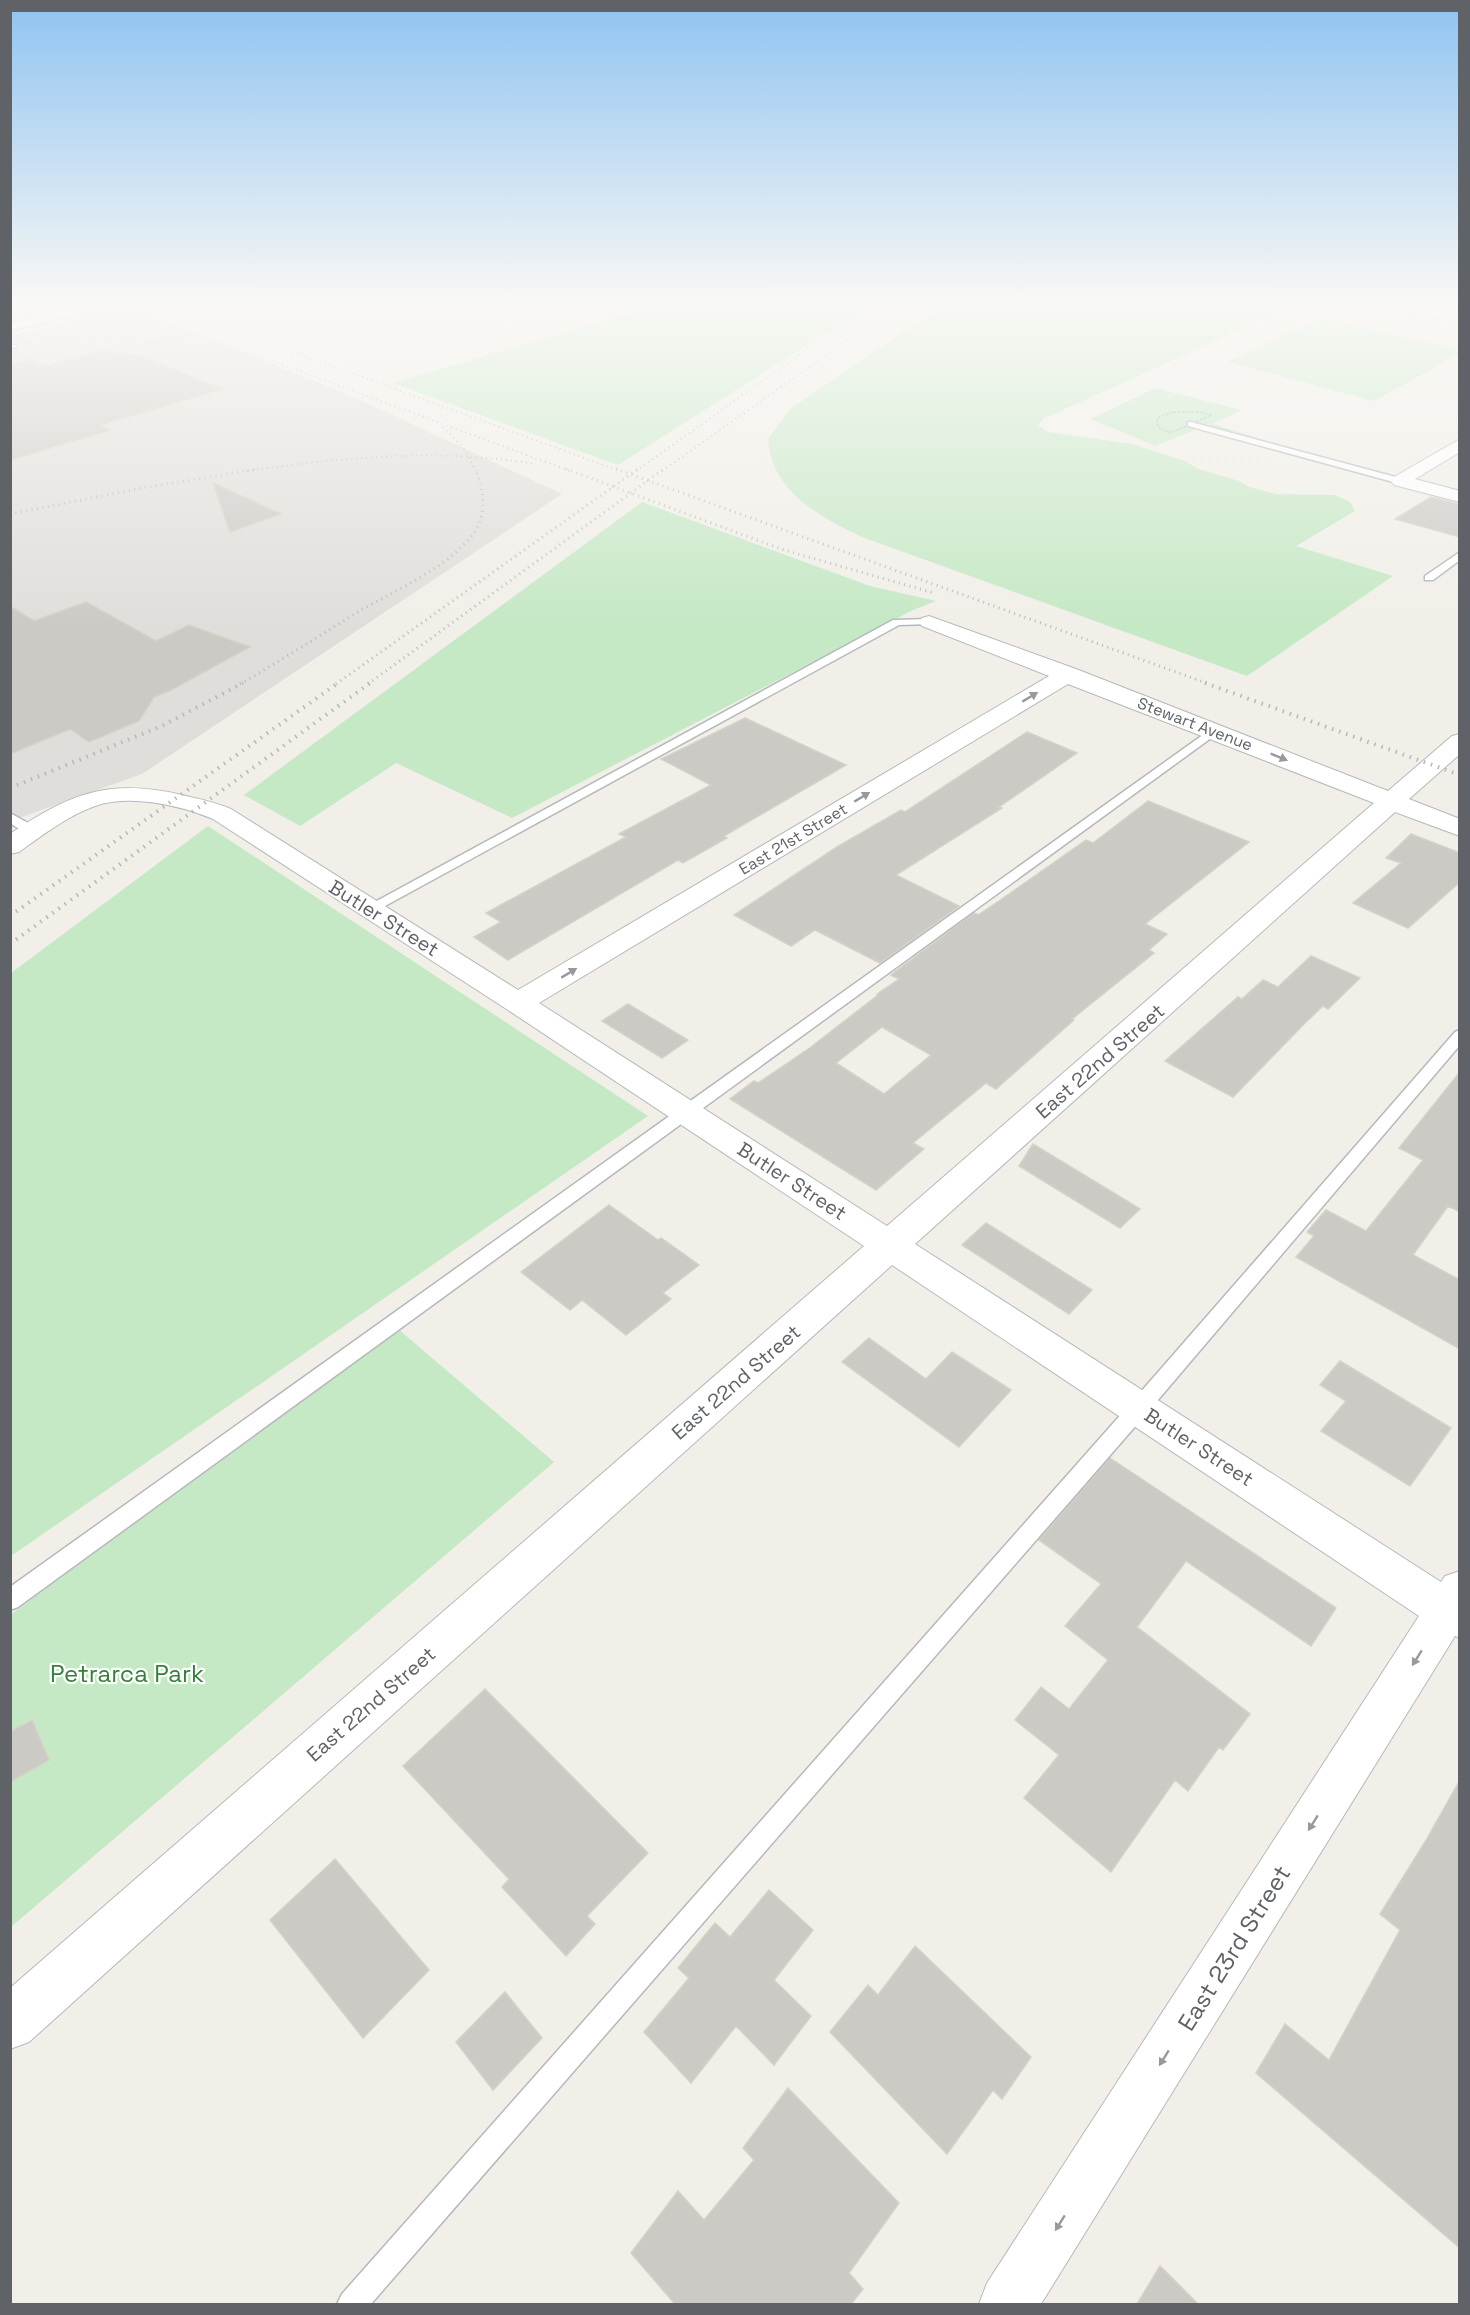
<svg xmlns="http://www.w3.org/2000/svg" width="1470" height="2315" viewBox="0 0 1470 2315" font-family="'Space Grotesk',sans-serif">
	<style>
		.industrial { fill: #e0deda }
		.green { fill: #c5e8c5 }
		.building { fill: #cccac5; stroke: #d6d1c6; stroke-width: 1.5; fill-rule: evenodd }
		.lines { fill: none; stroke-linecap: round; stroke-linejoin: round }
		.service-casing { stroke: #b5b8bc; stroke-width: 3 }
		.minor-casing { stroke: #b5b8bc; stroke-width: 2 }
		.path { stroke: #9cc7a9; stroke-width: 1.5; stroke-dasharray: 3 1.5; stroke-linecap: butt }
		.service { fill: #fff; fill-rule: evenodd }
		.minor { fill: #fff; fill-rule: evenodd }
		.rail-far2 { stroke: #b6b7b8; stroke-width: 2; stroke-dasharray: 1 4; stroke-linecap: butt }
		.rail-far1 { stroke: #b6b7b8; stroke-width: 3; stroke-dasharray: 1 4.5; stroke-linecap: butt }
		.rail { stroke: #b6b7b8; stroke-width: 4; stroke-dasharray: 1.5 6; stroke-linecap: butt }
		.oneway { fill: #979a9d }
		.labels { text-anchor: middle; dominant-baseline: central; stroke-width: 4.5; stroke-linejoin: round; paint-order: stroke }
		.far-street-label { font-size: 16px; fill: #5f6368; stroke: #fff }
		.street-label { font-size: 20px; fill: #5f6368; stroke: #fff }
		.near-park-label { font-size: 24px; fill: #348238; stroke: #fff }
		.near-street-label { font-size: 24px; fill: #5f6368; stroke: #fff }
	</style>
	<rect width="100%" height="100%" fill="#f1efe8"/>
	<path class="industrial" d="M 131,306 L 358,399 L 562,494 L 142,774 L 11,821 L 11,335 Z"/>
	<path class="green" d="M 664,303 L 873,303 L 618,465 L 393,383 Z
		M 946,303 L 1299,303 L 1043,419 L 1038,425 L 1048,432 L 1132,444 L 1182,460 L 1199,469 L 1239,481 L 1249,487 L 1276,494 L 1335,495 L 1350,502 L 1355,511 L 1296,546 L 1393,576 L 1247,676 L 862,537 C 820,517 771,491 768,439 L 790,409 Z
		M 1320,318 L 1459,350 L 1459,354 L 1374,401 L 1228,362 Z
		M 1155,388 L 1241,410 L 1213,424 L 1381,477 L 1376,479 L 1200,428 L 1155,446 L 1091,419 Z
		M 642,502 L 870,586 L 936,601 L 913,610 L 512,818 L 396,763 L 300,826 L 244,795 Z
		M 208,826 L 648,1116 L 11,1556 L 11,973 Z
		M 398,1329 L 554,1462 L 11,1927 L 10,1615 Z"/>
	<path class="building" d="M 103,350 L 141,356 L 223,389 L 100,425 L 110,430 L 10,460 L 10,364 L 30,359 L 46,366 Z
		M 213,483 L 281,514 L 230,532 Z
		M 1431,497 L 1460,504 L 1460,537 L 1395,519 Z
		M 86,602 L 156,641 L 189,625 L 250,647 L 171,690 L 154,697 L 139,721 L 89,742 L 70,729 L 10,754 L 10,606 L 34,621 Z
		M 745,718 L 846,765 L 724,836 L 727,838 L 683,863 L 678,860 L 508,960 L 474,937 L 501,922 L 486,913 L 626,837 L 619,834 L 711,785 L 661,759 Z
		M 1027,732 L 1077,753 L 999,807 L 1002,808 L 896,875 L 959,906 L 880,963 L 815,930 L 791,946 L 734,915 L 837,847 L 901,810 L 905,812 Z
		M 1148,801 L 1249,842 L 1145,924 L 1167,934 L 1149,950 L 1154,953 L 1072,1019 L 1074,1020 L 996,1089 L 986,1083 L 913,1143 L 924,1149 L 876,1190 L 730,1099 L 754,1081 L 758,1083 L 811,1047 L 878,995 L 877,994 L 899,979 L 891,975 L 896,971 L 974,913 L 978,915 L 999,901 L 1086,840 L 1093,843 ZM 882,1027 L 931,1055 L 884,1094 L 836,1063 Z
		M 1411,834 L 1460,853 L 1460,882 L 1408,928 L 1353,903 L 1401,863 L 1386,858 Z
		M 1311,956 L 1360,978 L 1328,1009 L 1323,1006 L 1306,1022 L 1233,1097 L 1165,1061 L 1238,997 L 1242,999 L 1263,980 L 1278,987 Z
		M 628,1004 L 688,1040 L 662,1058 L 602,1021 Z
		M 1460,1072 L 1460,1212 L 1448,1206 L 1413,1255 L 1460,1280 L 1460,1349 L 1296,1257 L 1314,1236 L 1307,1232 L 1326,1210 L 1366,1231 L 1423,1160 L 1399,1148 Z
		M 1033,1144 L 1140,1209 L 1120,1228 L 1019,1166 Z
		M 609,1205 L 658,1240 L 661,1238 L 699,1265 L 663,1293 L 671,1299 L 626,1335 L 582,1300 L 570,1310 L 521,1272 Z
		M 986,1223 L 1092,1290 L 1069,1314 L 962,1245 Z
		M 869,1338 L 926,1379 L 952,1352 L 1011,1390 L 959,1447 L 842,1362 Z
		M 1340,1361 L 1451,1428 L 1410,1486 L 1321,1431 L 1346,1401 L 1320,1385 Z
		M 1110,1458 L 1336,1608 L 1311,1646 L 1186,1561 L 1137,1627 L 1250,1714 L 1223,1750 L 1219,1747 L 1188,1791 L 1175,1780 L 1111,1872 L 1024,1798 L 1059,1755 L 1015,1720 L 1041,1687 L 1069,1709 L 1108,1660 L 1065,1626 L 1101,1584 L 1039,1540 Z
		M 485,1689 L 648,1853 L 587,1916 L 595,1924 L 566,1956 L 502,1887 L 509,1879 L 403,1766 Z
		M 32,1720 L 49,1760 L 10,1782 L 10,1732 Z
		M 1460,1780 L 1460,2248 L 1256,2073 L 1285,2024 L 1329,2060 L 1400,1930 L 1380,1914 L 1425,1842 Z
		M 335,1859 L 429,1970 L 363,2038 L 270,1920 Z
		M 769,1890 L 813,1930 L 774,1980 L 811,2016 L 774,2065 L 736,2026 L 691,2083 L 644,2032 L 689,1978 L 678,1968 L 715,1923 L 730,1937 Z
		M 915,1946 L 1031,2057 L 1002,2099 L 993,2090 L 947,2154 L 830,2032 L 868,1985 L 878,1995 Z
		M 505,1992 L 542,2038 L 493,2090 L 456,2042 Z
		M 788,2088 L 899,2203 L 849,2273 L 863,2289 L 851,2304 L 675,2304 L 631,2253 L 678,2191 L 704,2220 L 754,2160 L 743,2148 Z
		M 1160,2266 L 1198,2304 L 1137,2304 Z"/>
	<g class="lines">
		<defs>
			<path id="service" d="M 10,345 L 16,345 L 17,347 L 10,349 Z
				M 1191,422 L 1403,479 L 1404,481 L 1397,483 L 1188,426 L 1188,422 Z
				M 1460,552 L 1460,560 L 1433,580 L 1425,580 L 1425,576 Z
				M 929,619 L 934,622 L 933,624 L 899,625 L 374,912 L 369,913 L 362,909 L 893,620 Z
				M 1214,727 L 1220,731 L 1218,733 L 18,1607 L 10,1610 L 10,1587 Z
				M 10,813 L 37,828 L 38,831 L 37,834 L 27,834 L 10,823 Z
				M 1460,1030 L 1460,1045 L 1146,1414 L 371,2304 L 337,2304 L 342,2294 L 1132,1402 L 1455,1032 Z"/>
			<path id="minor" d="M 91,303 L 116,303 L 114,306 L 10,331 L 10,323 Z
				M 1379,303 L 1406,303 L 1460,315 L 1460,323 L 1386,307 Z
				M 1460,439 L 1460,452 L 1415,479 L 1460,491 L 1460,502 L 1394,485 L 1391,481 L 1394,477 Z
				M 929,616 L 1076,669 L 1388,791 L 1452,736 L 1460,734 L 1460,754 L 1409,799 L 1460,819 L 1460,836 L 1395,812 L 915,1244 L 1441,1582 L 1445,1576 L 1460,1571 L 1460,1638 L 1455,1636 L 1041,2304 L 979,2304 L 987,2283 L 1419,1616 L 892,1265 L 29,2042 L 10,2049 L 10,1988 L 864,1246 L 508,1010 L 213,819 C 179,805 131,794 95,806 C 67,816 43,835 19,852 L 10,854 L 10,834 C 71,793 109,778 182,795 C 199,799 215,802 231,809 L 518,990 L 1049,676 L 922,626 L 919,622 L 922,618 ZM 1068,684 L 1374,803 L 887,1226 L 539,1003 Z"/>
		</defs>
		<use href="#service" class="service-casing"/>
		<use href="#minor" class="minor-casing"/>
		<path class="path" d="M 1173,412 L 1199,412 L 1212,415 L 1170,433 L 1158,427 L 1157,418 Z"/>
		<use href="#service" class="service"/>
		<use href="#minor" class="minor"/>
		<path class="rail-far2" d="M 236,303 C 235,325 251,335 269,343 L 620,471
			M 10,331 L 126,303
			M 10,344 L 72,340 L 133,341 L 195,345 L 256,355 L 570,471
			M 443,427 L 463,447 L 476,471
			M 247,471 C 344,457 438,448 534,464
			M 636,471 L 834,330 L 877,303
			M 662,471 L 900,303"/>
		<path class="rail-far1" d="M 566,469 L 784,550 L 934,593
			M 616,469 L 1209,684
			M 10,514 L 142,488 L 258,469
			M 240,684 C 280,661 319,636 358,612 C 394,591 452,566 475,531 C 487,513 484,489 475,469
			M 336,684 L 638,469
			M 368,684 L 664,469"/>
		<path class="rail" d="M 1205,683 L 1460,775
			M 10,788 L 162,726 L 243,683
			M 10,916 L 338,683
			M 10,944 L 370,683"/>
	</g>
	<defs><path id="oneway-solid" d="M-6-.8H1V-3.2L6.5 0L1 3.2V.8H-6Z" transform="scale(1.5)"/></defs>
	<g class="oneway">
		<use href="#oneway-solid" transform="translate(1030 697) rotate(-31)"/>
		<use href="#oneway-solid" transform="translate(1279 757) rotate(22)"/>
		<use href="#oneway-solid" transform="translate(862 797) rotate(-31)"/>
		<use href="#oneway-solid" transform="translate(569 973) rotate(-31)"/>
		<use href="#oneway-solid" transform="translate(1417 1658) rotate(122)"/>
		<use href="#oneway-solid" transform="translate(1313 1823) rotate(122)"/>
		<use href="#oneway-solid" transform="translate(1164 2058) rotate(122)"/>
		<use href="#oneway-solid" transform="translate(1060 2223) rotate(122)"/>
	</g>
	<linearGradient id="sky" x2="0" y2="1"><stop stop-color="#8fc3f1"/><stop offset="0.48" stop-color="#f9f8f5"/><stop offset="1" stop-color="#f9f8f5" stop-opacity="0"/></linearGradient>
	<rect width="1470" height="627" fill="url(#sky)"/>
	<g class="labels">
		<g class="far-street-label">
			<text transform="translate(1195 724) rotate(21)">Stewart Avenue</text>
			<text transform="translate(793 839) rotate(-31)">East 21st Street</text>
		</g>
		<g class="street-label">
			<text transform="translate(384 918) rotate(32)">Butler Street</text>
			<text transform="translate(1100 1061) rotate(-41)">East 22nd Street</text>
			<text transform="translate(792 1181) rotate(33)">Butler Street</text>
			<text transform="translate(736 1382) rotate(-41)">East 22nd Street</text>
			<text transform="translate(1199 1447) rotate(33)">Butler Street</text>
			<text transform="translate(371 1704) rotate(-41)">East 22nd Street</text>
		</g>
		<g class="near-park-label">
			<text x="127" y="1673">Petrarca Park</text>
		</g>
		<g class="near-street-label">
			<text transform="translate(1234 1948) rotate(-58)">East 23rd Street</text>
		</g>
	</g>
	<rect width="1470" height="2315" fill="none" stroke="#5f6368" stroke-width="24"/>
</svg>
